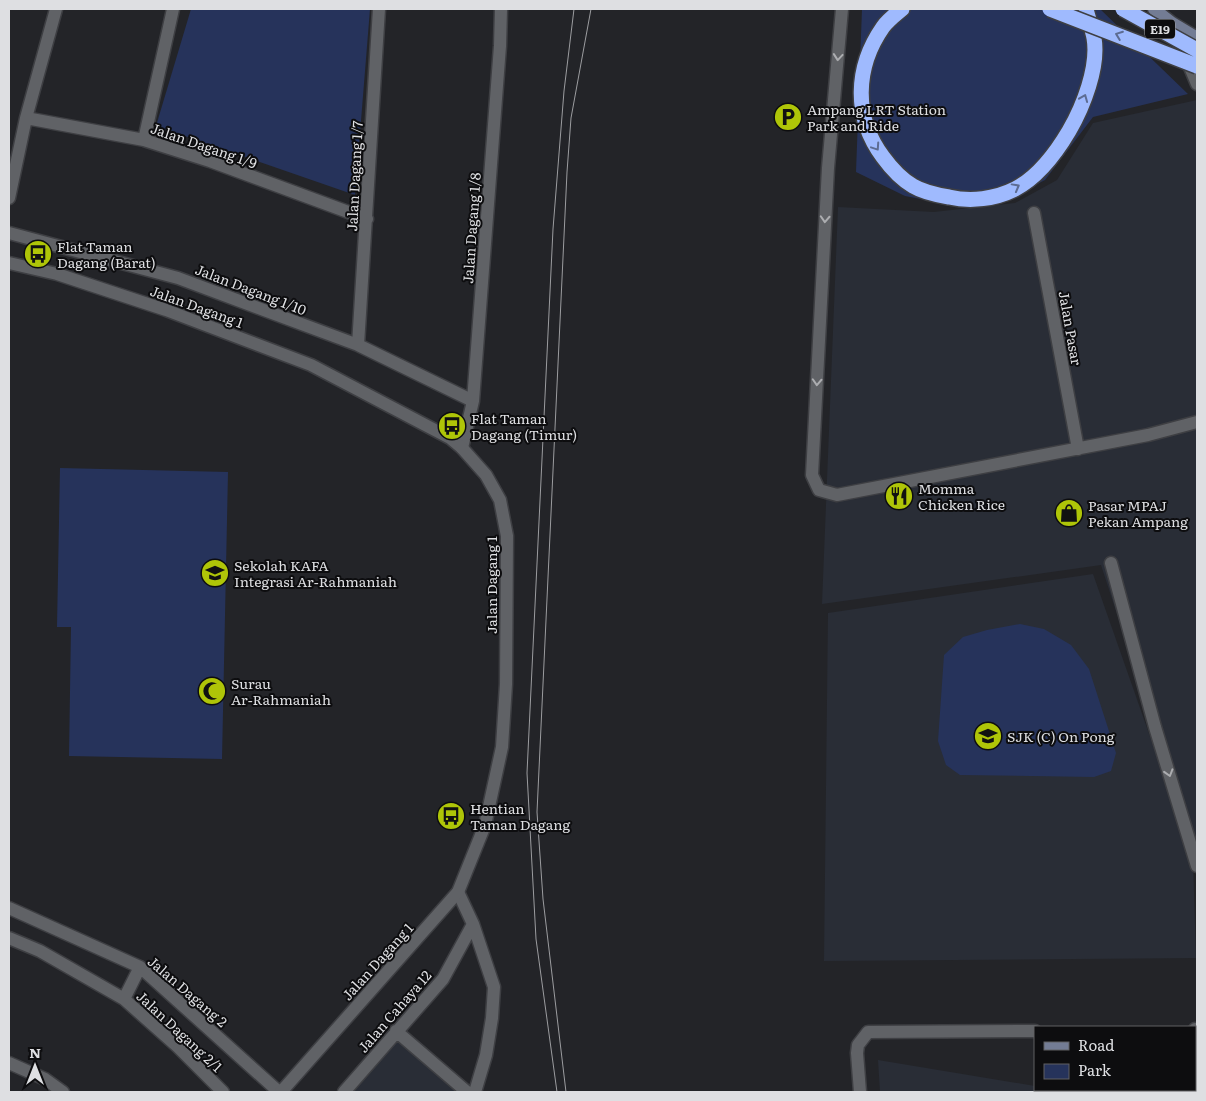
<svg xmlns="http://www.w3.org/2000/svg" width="1206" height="1101" viewBox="0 0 1206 1101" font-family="Literata,serif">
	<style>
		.built { fill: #292d36 }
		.green { fill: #26335b }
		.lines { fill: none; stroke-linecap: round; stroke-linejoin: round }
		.minor-casing { stroke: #3e3f43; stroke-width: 15 }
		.tertiary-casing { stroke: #3e3f43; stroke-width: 15 }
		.secondary-casing { stroke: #3e3f43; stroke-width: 15 }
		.motorway-casing { stroke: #3e3f43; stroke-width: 18 }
		.minor { stroke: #606266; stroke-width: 12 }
		.tertiary { stroke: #606266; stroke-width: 12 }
		.secondary { stroke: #737c94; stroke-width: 12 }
		.motorway { stroke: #9fbafe; stroke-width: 15 }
		.tram { stroke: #9c9da0; stroke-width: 1 }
		.motorway-bridge-casing { stroke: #3e3f43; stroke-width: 18; stroke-linecap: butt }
		.motorway-bridge { stroke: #9fbafe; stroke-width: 15 }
		.oneway { stroke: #5d6c92 }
		.oneway2 { stroke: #acadb0 }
		.labels { text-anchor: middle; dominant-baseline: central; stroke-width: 4; stroke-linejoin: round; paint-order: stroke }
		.shield { fill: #0d0d0f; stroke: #9fa0a3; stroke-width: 1 }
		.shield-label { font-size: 12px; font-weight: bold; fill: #dedfe2 }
		.poi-label { font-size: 14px; fill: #dedfe2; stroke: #0d0d0f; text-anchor: start }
		.street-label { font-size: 14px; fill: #dedfe2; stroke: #0d0d0f }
	</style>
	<rect width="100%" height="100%" fill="#232428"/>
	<path class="built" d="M 1197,100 L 1197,860 L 1101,565 L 822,604 L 838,207 L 934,212 L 1015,203 L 1057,180 L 1093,123 Z
		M 1093,574 L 1193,859 L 1196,958 L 824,961 L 828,613 Z
		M 397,1041 L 457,1092 L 352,1092 Z
		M 878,1060 L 1035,1086 L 1035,1090 L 1053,1090 L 1052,1092 L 880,1092 Z"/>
	<path class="green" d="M 191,9 L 370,9 L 355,195 L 156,126 Z
		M 862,9 L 1100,9 L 1188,94 L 1093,117 L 1045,180 L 1015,196 L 952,205 L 905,196 L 856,172 Z
		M 60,468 L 228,472 L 222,759 L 69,756 L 71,627 L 57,627 Z
		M 1020,624 L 1044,629 L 1071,645 L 1089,669 L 1116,753 L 1111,771 L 1094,777 L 960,775 L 946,765 L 938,741 L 944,655 L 963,637 L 987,630 Z"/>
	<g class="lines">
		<defs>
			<path id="minor" d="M 842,9 L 828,168 L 812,475 L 819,490 L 837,495 L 1148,435 L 1197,422
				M 26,118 L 144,140 L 210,161 L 367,219
				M 144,140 L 173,9
				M 9,198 L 26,118 L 56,9
				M 1034,213 L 1078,449
				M 9,233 L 178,278 L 358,345 L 473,401
				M 358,345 L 379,9
				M 462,448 L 473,401 L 500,46 L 501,9
				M 1111,563 L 1155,727 L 1197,866
				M 9,908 L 140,967 L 279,1092
				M 473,924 L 494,987 L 492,1018 L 486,1055 L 475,1092
				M 9,938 L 40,951 L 124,999 L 178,1047 L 223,1092
				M 124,999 L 140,967
				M 1195,1029 L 1197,1029
				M 396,1031 L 467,1092
				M 9,1063 L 45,1079 L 63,1092
				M 344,1092 L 443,979 L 473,924 L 458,892
				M 860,1092 L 857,1053 L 858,1045 L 868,1032 L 1035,1031"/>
			<path id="tertiary" d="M 1177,36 L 1197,84
				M 9,263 L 57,274 L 166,310 L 311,365 L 450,438 L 462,448 L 486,475 L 500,500 L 507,536 L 506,684 L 502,747 L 485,825 L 458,892 L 281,1092"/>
			<path id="secondary" d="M 1154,9 L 1172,23 L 1197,38"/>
			<path id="motorway" d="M 902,9 C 896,14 888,20 883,27 C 855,67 853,117 883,157 C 891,168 901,179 913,186 C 923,192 937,195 949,197 C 971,202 995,199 1015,189 C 1038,177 1056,153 1069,131 C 1083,107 1099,67 1094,38 C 1092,28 1088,18 1086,9"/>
		</defs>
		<use href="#minor" class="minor-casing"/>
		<use href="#tertiary" class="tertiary-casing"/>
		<use href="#secondary" class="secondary-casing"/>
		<use href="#motorway" class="motorway-casing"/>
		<use href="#minor" class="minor"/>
		<use href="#tertiary" class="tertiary"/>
		<use href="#secondary" class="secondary"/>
		<use href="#motorway" class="motorway"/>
		<path class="tram" d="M 557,1092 L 536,939 L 527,773 L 553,229 L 564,91 L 574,9
			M 566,1092 L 543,899 L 537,812 L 567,172 L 571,118 L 591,9"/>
		<defs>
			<path id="motorway-bridge" d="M 1050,9 L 1197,66
				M 1123,9 L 1197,50"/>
		</defs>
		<use href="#motorway-bridge" class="motorway-bridge-casing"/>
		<use href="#motorway-bridge" class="motorway-bridge"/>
	</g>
	<defs><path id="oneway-chevron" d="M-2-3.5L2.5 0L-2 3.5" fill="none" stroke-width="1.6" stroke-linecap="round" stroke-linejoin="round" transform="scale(1.25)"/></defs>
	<g class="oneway">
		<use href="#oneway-chevron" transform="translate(1119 35) rotate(-159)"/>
		<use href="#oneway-chevron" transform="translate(1084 98) rotate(-68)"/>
		<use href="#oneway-chevron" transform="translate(876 147) rotate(56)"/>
		<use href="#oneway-chevron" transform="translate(1016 187) rotate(-29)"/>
	</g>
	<g class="oneway2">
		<use href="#oneway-chevron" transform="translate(838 57) rotate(95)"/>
		<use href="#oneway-chevron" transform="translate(825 219) rotate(93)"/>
		<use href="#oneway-chevron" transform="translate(817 382) rotate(93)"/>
		<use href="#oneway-chevron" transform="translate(1169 773) rotate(73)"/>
	</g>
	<defs>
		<symbol id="parking-disc" viewBox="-11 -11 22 22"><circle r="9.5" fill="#afc508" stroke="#0d0d0f"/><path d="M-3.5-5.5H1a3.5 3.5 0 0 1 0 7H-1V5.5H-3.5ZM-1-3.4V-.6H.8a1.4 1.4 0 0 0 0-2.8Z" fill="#111"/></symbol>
		<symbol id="bus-disc" viewBox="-11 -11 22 22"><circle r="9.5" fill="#afc508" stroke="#0d0d0f"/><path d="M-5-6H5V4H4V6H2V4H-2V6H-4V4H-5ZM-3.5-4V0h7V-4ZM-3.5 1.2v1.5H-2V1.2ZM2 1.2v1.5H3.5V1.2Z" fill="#111"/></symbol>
		<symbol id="restaurant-disc" viewBox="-11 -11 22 22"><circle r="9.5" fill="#afc508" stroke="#0d0d0f"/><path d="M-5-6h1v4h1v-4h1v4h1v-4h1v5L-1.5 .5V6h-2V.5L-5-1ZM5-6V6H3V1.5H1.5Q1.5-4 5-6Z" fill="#111"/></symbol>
		<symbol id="shop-disc" viewBox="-11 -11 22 22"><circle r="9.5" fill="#afc508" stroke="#0d0d0f"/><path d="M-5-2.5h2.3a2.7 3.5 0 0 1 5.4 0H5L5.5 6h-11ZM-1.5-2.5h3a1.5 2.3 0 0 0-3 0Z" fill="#111"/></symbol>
		<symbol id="school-disc" viewBox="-11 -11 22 22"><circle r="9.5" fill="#afc508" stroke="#0d0d0f"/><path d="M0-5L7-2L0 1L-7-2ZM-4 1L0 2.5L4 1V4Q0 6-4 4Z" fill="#111"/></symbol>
		<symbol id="mosque-disc" viewBox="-11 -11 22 22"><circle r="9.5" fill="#afc508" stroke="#0d0d0f"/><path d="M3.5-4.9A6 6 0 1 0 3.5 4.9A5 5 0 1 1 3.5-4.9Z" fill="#111"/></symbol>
	</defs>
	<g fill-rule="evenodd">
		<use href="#parking-disc" x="772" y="101" width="32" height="32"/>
		<use href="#bus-disc" x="22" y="238" width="32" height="32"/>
		<use href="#bus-disc" x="436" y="410" width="32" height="32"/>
		<use href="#restaurant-disc" x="883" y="480" width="32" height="32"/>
		<use href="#shop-disc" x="1053" y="497" width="32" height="32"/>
		<use href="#school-disc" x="199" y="557" width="32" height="32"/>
		<use href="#mosque-disc" x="196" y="675" width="32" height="32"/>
		<use href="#school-disc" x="972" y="720" width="32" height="32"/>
		<use href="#bus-disc" x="435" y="800" width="32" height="32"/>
	</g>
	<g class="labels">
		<rect class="shield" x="1145" y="19.5" width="30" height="19" rx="4"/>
		<g class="shield-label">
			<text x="1160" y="29">E19</text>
		</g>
		<g class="poi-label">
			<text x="807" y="109">Ampang LRT Station<tspan x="807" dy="16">Park and Ride</tspan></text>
			<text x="57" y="246">Flat Taman<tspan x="57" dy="16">Dagang (Barat)</tspan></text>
			<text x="471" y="418">Flat Taman<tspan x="471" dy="16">Dagang (Timur)</tspan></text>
			<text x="918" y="488">Momma<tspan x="918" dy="16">Chicken Rice</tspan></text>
			<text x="1088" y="505">Pasar MPAJ<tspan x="1088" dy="16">Pekan Ampang</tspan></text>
			<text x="234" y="565">Sekolah KAFA<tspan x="234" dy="16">Integrasi Ar-Rahmaniah</tspan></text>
			<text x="231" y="683">Surau<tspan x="231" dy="16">Ar-Rahmaniah</tspan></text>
			<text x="1007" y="736">SJK (C) On Pong</text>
			<text x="470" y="808">Hentian<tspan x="470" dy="16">Taman Dagang</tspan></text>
		</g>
		<g class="street-label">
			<text transform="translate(204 145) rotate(19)">Jalan Dagang 1/9</text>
			<text transform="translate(354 176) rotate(-87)">Jalan Dagang 1/7</text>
			<text transform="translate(471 228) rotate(-86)">Jalan Dagang 1/8</text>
			<text transform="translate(251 289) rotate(21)">Jalan Dagang 1/10</text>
			<text transform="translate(197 306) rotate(20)">Jalan Dagang 1</text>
			<text transform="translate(1071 328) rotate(80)">Jalan Pasar</text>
			<text transform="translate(491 585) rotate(-90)">Jalan Dagang 1</text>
			<text transform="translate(377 961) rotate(-48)">Jalan Dagang 1</text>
			<text transform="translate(188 991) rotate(41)">Jalan Dagang 2</text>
			<text transform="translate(394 1011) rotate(-49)">Jalan Cahaya 12</text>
			<text transform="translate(180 1031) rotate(43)">Jalan Dagang 2/1</text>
		</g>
	</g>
	<rect width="1206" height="1101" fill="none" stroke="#dedfe2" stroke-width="20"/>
	<rect x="1034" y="1026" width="162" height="65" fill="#0d0d0f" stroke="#616163"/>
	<rect x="1044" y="1042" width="25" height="8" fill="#737c94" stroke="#616163"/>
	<text x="1078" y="1051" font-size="15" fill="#dedfe2">Road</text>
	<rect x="1044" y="1064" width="25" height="15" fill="#26335b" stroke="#616163"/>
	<text x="1078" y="1076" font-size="15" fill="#dedfe2">Park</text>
	<g transform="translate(35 1066)" stroke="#0d0d0f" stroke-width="4" paint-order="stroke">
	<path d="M0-4L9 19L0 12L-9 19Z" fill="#dedfe2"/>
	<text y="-8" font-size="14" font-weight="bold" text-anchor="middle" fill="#dedfe2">N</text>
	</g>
</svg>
